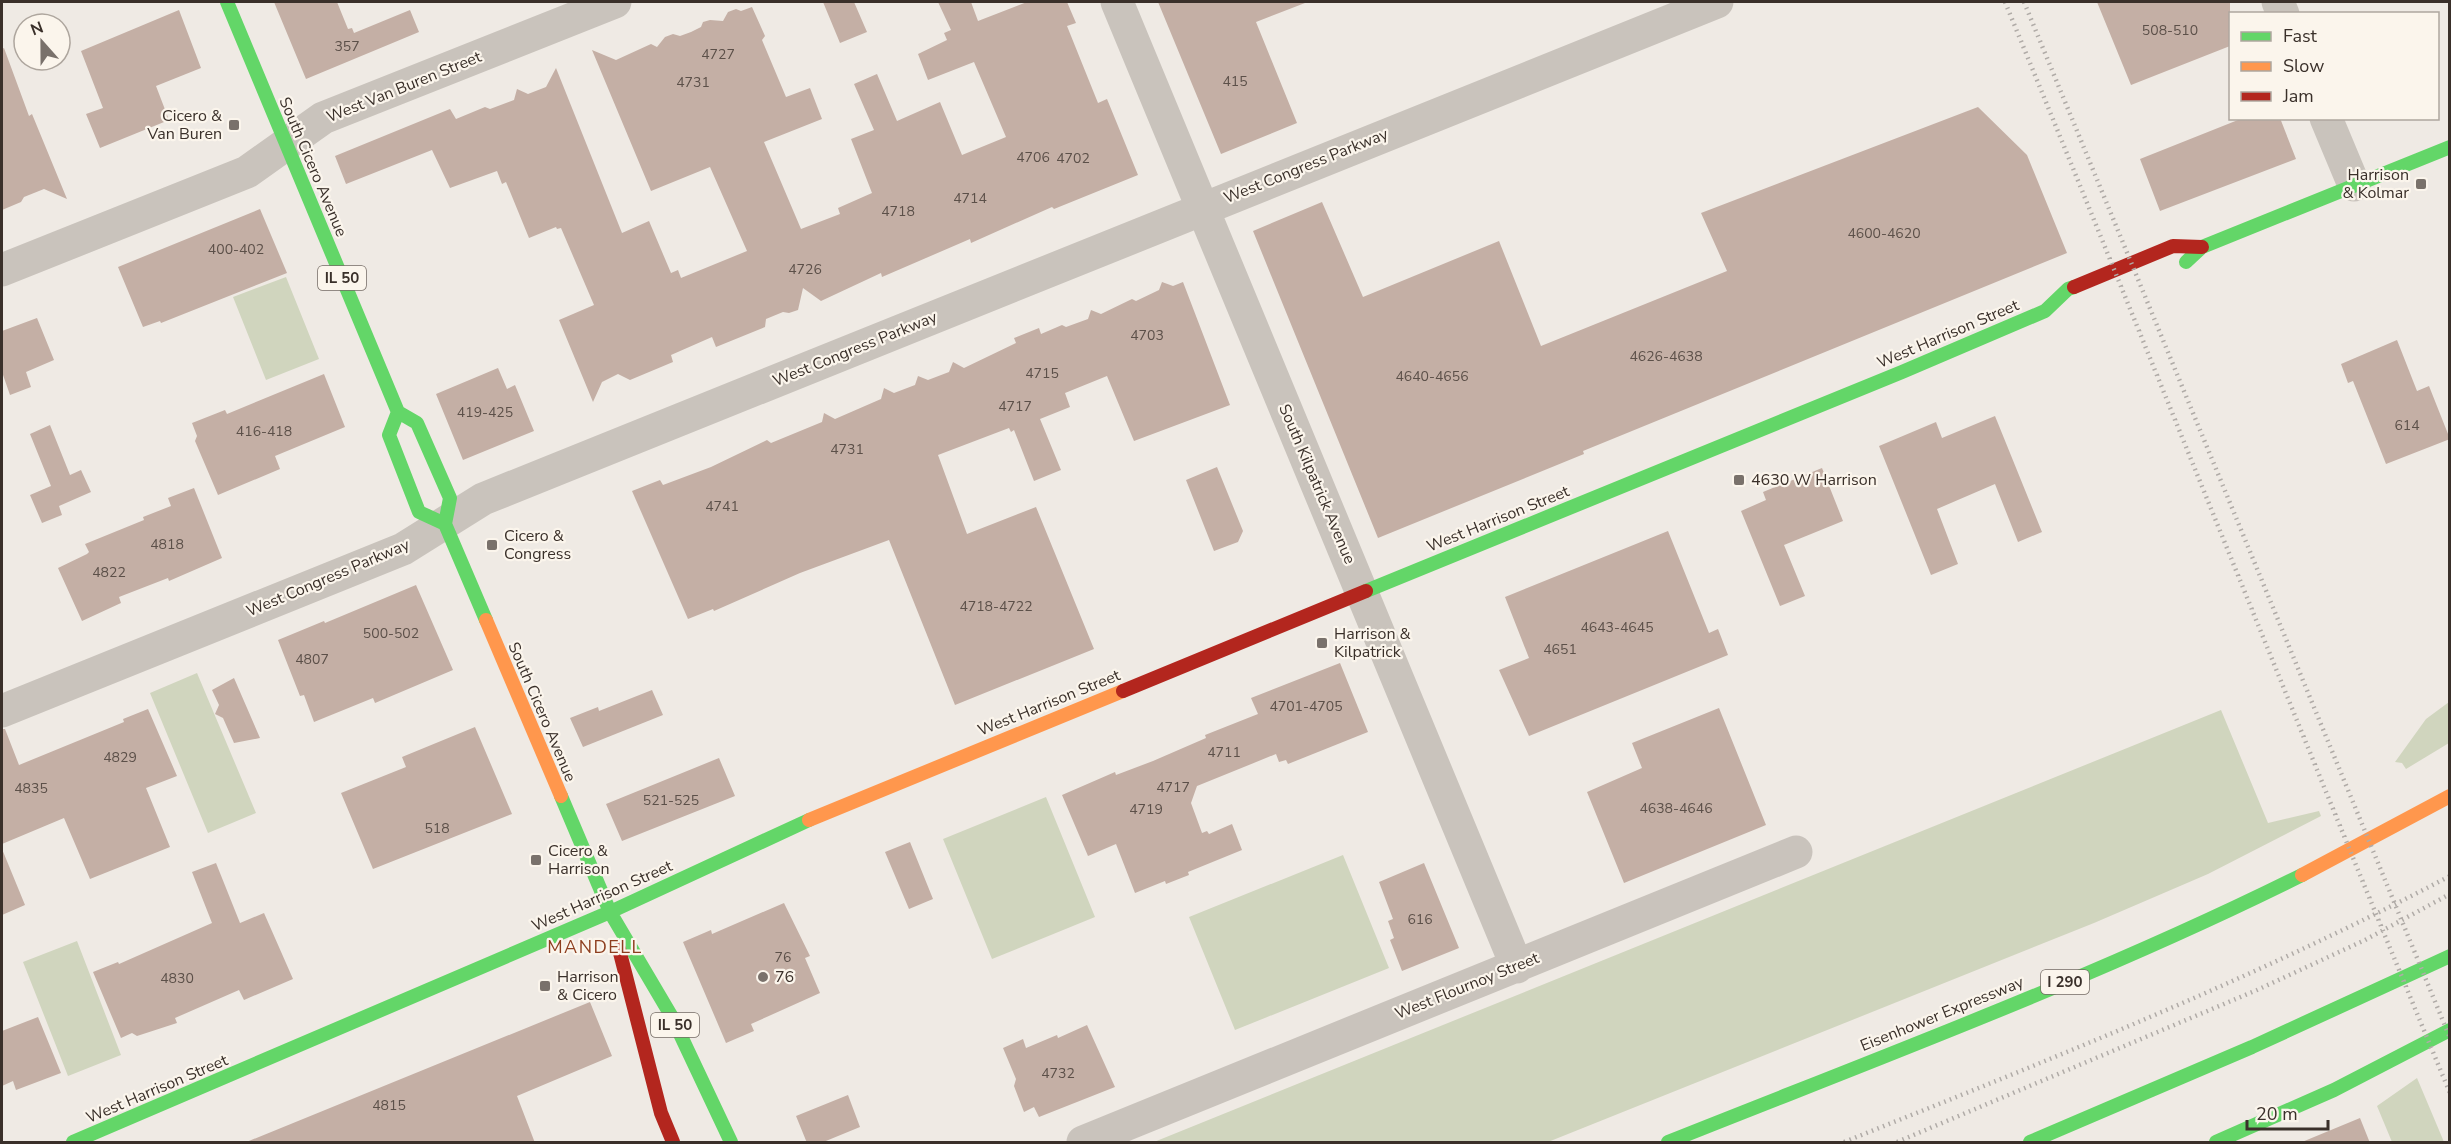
<svg xmlns="http://www.w3.org/2000/svg" width="2451" height="1144" viewBox="0 0 2451 1144" font-family="'Nunito Sans',sans-serif">
	<style>
		.green { fill: #d0d5be }
		.building { fill: #c4afa5 }
		.lines { fill: none; stroke-linecap: round; stroke-linejoin: round }
		.street { stroke: #c9c3bc; stroke-width: 33 }
		.fast { stroke: #63d668; stroke-width: 14 }
		.slow { stroke: #ff974d; stroke-width: 14 }
		.jam { stroke: #b3261e; stroke-width: 14 }
		.rail { stroke: #b0aba7; stroke-width: 4.5; stroke-dasharray: 1.5 4.5; stroke-linecap: butt }
		.poi-dot { fill: #79716b; stroke: #fbf5ec; stroke-width: 2 }
		.labels { text-anchor: middle; dominant-baseline: central; stroke-width: 4.5; stroke-linejoin: round; paint-order: stroke }
		.number-label { font-size: 14px; fill: #5c5049 }
		.shield { fill: #fbf5ec; stroke: #746b64; stroke-width: 1.5 }
		.shield-label { font-size: 15px; font-weight: bold; fill: #3a302a }
		.street-label { font-size: 16px; fill: #3a302a; stroke: #fbf5ec }
		.poi-label { font-size: 16px; fill: #3a302a; stroke: #fbf5ec; text-anchor: start }
		.neighbourhood-label { font-size: 18px; letter-spacing: 1.5px; fill: #8d3e1f; stroke: #fbf5ec }
	</style>
	<rect width="100%" height="100%" fill="#efeae4"/>
	<path class="green" d="M 286,277 L 319,359 L 266,380 L 233,297 Z
		M 197,673 L 256,813 L 208,833 L 150,693 Z
		M 2449,702 L 2449,743 L 2406,769 L 2402,763 L 2395,762 L 2426,719 Z
		M 2221,710 L 2268,823 L 2319,811 L 2321,816 L 2208,874 L 2094,923 L 1548,1142 L 1154,1142 Z
		M 1046,797 L 1095,917 L 992,959 L 943,839 Z
		M 1343,855 L 1389,968 L 1235,1030 L 1189,917 Z
		M 77,941 L 121,1055 L 68,1076 L 23,962 Z
		M 2417,1078 L 2444,1142 L 2392,1142 L 2377,1106 Z"/>
	<path class="building" d="M 274,2 L 337,2 L 348,29 L 352,28 L 354,33 L 410,10 L 419,32 L 306,79 Z
		M 823,2 L 854,2 L 867,32 L 840,43 Z
		M 938,2 L 971,2 L 978,21 L 1027,2 L 1067,2 L 1076,23 L 1067,26 L 1098,103 L 1107,99 L 1138,175 L 1054,209 L 1052,207 L 971,243 L 970,239 L 882,277 L 881,273 L 821,301 L 803,288 L 798,310 L 789,313 L 783,312 L 766,319 L 765,327 L 716,347 L 712,337 L 671,355 L 673,362 L 630,380 L 618,374 L 602,382 L 593,402 L 559,320 L 594,305 L 561,228 L 557,229 L 556,227 L 529,238 L 506,182 L 502,184 L 497,171 L 450,188 L 432,150 L 346,184 L 335,156 L 450,109 L 456,119 L 485,107 L 490,109 L 514,100 L 517,89 L 528,94 L 546,87 L 556,68 L 622,233 L 649,221 L 671,273 L 678,270 L 681,278 L 747,251 L 710,167 L 651,191 L 592,50 L 616,60 L 651,44 L 657,47 L 665,37 L 673,34 L 680,36 L 691,32 L 701,27 L 703,22 L 710,20 L 723,21 L 728,12 L 736,9 L 741,11 L 752,7 L 765,36 L 762,40 L 786,97 L 810,88 L 822,119 L 764,142 L 801,229 L 840,214 L 838,208 L 872,193 L 851,139 L 874,130 L 854,84 L 877,74 L 897,121 L 940,102 L 962,155 L 1006,137 L 974,62 L 928,80 L 918,54 L 947,40 L 944,33 L 951,30 Z
		M 1158,2 L 1305,2 L 1305,3 L 1256,22 L 1297,123 L 1221,154 Z
		M 2097,2 L 2230,2 L 2230,46 L 2131,85 Z
		M 179,10 L 201,68 L 156,86 L 169,120 L 100,148 L 86,114 L 103,108 L 81,51 Z
		M 4,48 L 29,116 L 32,114 L 67,199 L 44,189 L 24,197 L 21,202 L 2,210 L 2,49 Z
		M 1978,107 L 2027,155 L 2067,253 L 1583,451 L 1584,454 L 1378,538 L 1253,231 L 1322,202 L 1363,297 L 1499,241 L 1541,346 L 1727,271 L 1701,213 Z
		M 2243,118 L 2280,118 L 2296,159 L 2160,211 L 2140,159 Z
		M 260,209 L 287,273 L 161,323 L 160,321 L 143,327 L 118,267 Z
		M 1162,282 L 1173,286 L 1183,282 L 1230,405 L 1134,441 L 1107,376 L 1065,393 L 1070,407 L 1040,419 L 1061,470 L 1034,481 L 1014,430 L 1011,432 L 1009,428 L 938,455 L 967,534 L 1036,507 L 1094,649 L 955,705 L 889,540 L 800,573 L 714,611 L 713,609 L 688,619 L 632,491 L 660,480 L 663,485 L 711,467 L 767,440 L 771,443 L 822,422 L 824,413 L 835,419 L 881,399 L 884,388 L 894,393 L 915,385 L 918,376 L 928,380 L 949,372 L 953,362 L 964,368 L 1016,343 L 1014,338 L 1039,328 L 1041,334 L 1062,325 L 1066,327 L 1088,319 L 1091,310 L 1101,314 L 1132,299 L 1136,301 L 1159,290 Z
		M 37,318 L 54,360 L 26,372 L 31,387 L 10,395 L 2,372 L 2,331 Z
		M 2397,340 L 2417,391 L 2429,386 L 2450,439 L 2386,464 L 2353,381 L 2348,383 L 2341,364 Z
		M 498,368 L 507,389 L 515,385 L 534,431 L 463,460 L 436,394 Z
		M 324,374 L 345,427 L 275,456 L 280,469 L 218,495 L 195,441 L 197,436 L 192,423 L 225,410 L 227,414 Z
		M 1995,416 L 2042,532 L 2018,542 L 1995,484 L 1937,509 L 1958,564 L 1931,575 L 1879,446 L 1936,422 L 1942,438 Z
		M 50,425 L 70,475 L 81,470 L 91,492 L 59,506 L 62,515 L 42,523 L 30,495 L 51,486 L 30,434 Z
		M 1217,467 L 1243,531 L 1238,542 L 1214,551 L 1186,480 Z
		M 1822,468 L 1843,521 L 1784,545 L 1805,596 L 1780,606 L 1741,511 L 1766,500 L 1763,492 Z
		M 194,488 L 222,558 L 169,581 L 168,578 L 119,597 L 121,603 L 82,621 L 58,568 L 87,554 L 89,552 L 85,544 L 144,520 L 143,517 L 171,506 L 168,498 Z
		M 1668,531 L 1709,633 L 1718,629 L 1728,655 L 1529,736 L 1499,670 L 1529,658 L 1505,597 Z
		M 416,585 L 453,670 L 375,703 L 373,698 L 314,722 L 304,695 L 300,696 L 278,640 L 324,621 L 325,623 Z
		M 1340,663 L 1368,732 L 1288,764 L 1286,760 L 1279,762 L 1276,754 L 1197,786 L 1191,803 L 1202,833 L 1207,831 L 1209,834 L 1232,824 L 1242,850 L 1188,872 L 1189,875 L 1166,884 L 1165,881 L 1135,893 L 1116,844 L 1088,856 L 1062,795 L 1115,772 L 1116,775 L 1153,761 L 1206,738 L 1205,735 L 1258,714 L 1251,698 Z
		M 234,678 L 260,738 L 234,743 L 223,718 L 215,714 L 219,705 L 212,690 Z
		M 652,690 L 663,715 L 583,747 L 570,718 L 598,707 L 599,711 Z
		M 1719,708 L 1766,825 L 1624,883 L 1587,792 L 1642,768 L 1632,743 Z
		M 148,709 L 177,776 L 146,788 L 170,847 L 90,879 L 64,818 L 2,844 L 2,729 L 5,729 L 19,765 L 124,722 L 123,719 Z
		M 475,727 L 512,814 L 373,869 L 341,793 L 406,767 L 402,757 Z
		M 719,758 L 735,796 L 622,841 L 606,804 Z
		M 910,842 L 933,899 L 909,909 L 885,852 Z
		M 2,849 L 25,905 L 2,915 Z
		M 216,863 L 240,923 L 264,913 L 293,979 L 244,1000 L 239,990 L 175,1018 L 177,1023 L 137,1036 L 132,1033 L 121,1038 L 93,972 L 118,962 L 119,964 L 212,923 L 192,872 Z
		M 1424,863 L 1459,948 L 1402,971 L 1390,940 L 1394,938 L 1388,921 L 1393,919 L 1379,882 Z
		M 784,903 L 810,956 L 805,958 L 820,993 L 751,1024 L 754,1031 L 726,1043 L 683,942 L 711,930 L 712,934 Z
		M 590,1002 L 612,1056 L 517,1096 L 535,1143 L 244,1143 Z
		M 38,1017 L 61,1073 L 16,1090 L 13,1081 L 2,1086 L 2,1031 Z
		M 1087,1025 L 1115,1087 L 1039,1117 L 1034,1107 L 1024,1112 L 1014,1086 L 1016,1079 L 1003,1048 L 1023,1039 L 1026,1048 L 1057,1035 L 1058,1038 Z
		M 848,1095 L 860,1127 L 821,1143 L 807,1143 L 796,1116 Z
		M 2360,1118 L 2370,1143 L 2302,1143 L 2302,1142 Z"/>
	<g class="lines">
		<path class="street" d="M 1117,2 L 1517,967
			M 2278,2 L 2283,14
			M 2326,118 L 2354,185
			M 2,270 L 247,172 L 323,118 L 615,2
			M 2,711 L 403,549 L 483,499 L 1717,2
			M 1083,1142 L 1796,852"/>
		<path class="fast" d="M 227,2 L 398,412 L 417,423 L 450,498 L 445,524 L 486,620
			M 2186,262 L 2202,247 L 2450,147
			M 398,412 L 389,435 L 419,512 L 445,524
			M 1366,591 L 1902,372 L 2045,311 L 2068,289 L 2074,287
			M 561,796 L 610,912 L 672,1017 L 731,1142
			M 73,1142 L 610,912 L 809,820
			M 1668,1142 C 1881,1057 2097,977 2302,875
			M 2030,1142 L 2252,1047 L 2450,956
			M 2216,1142 L 2334,1090 L 2450,1030"/>
		<path class="slow" d="M 486,620 L 561,796
			M 809,820 L 1123,691
			M 2302,875 L 2450,796"/>
		<path class="jam" d="M 2074,287 L 2173,246 L 2202,247
			M 1123,691 L 1366,591
			M 619,949 L 661,1113 L 673,1142"/>
		<path class="rail" d="M 2005,2 C 2154,365 2299,730 2450,1093
			M 2024,2 L 2450,1038
			M 1844,1142 C 2049,1060 2254,979 2450,876
			M 1897,1142 L 2257,990 L 2365,940 L 2450,894"/>
	</g>
	<g class="poi-dot">
		<rect x="228" y="119" width="12" height="12" rx="3"/>
		<rect x="2415" y="178" width="12" height="12" rx="3"/>
		<rect x="1733" y="474" width="12" height="12" rx="3"/>
		<rect x="486" y="539" width="12" height="12" rx="3"/>
		<rect x="1316" y="637" width="12" height="12" rx="3"/>
		<rect x="530" y="854" width="12" height="12" rx="3"/>
		<circle cx="763" cy="977" r="6"/>
		<rect x="539" y="980" width="12" height="12" rx="3"/>
	</g>
	<g class="labels">
		<g class="number-label">
			<text x="2170" y="30">508-510</text>
			<text x="347" y="46">357</text>
			<text x="718" y="54">4727</text>
			<text x="1235" y="81">415</text>
			<text x="693" y="82">4731</text>
			<text x="1033" y="157">4706</text>
			<text x="1073" y="158">4702</text>
			<text x="970" y="198">4714</text>
			<text x="898" y="211">4718</text>
			<text x="1884" y="233">4600-4620</text>
			<text x="236" y="249">400-402</text>
			<text x="805" y="269">4726</text>
			<text x="1147" y="335">4703</text>
			<text x="1666" y="356">4626-4638</text>
			<text x="1042" y="373">4715</text>
			<text x="1432" y="376">4640-4656</text>
			<text x="1015" y="406">4717</text>
			<text x="485" y="412">419-425</text>
			<text x="2407" y="425">614</text>
			<text x="264" y="431">416-418</text>
			<text x="847" y="449">4731</text>
			<text x="722" y="506">4741</text>
			<text x="167" y="544">4818</text>
			<text x="109" y="572">4822</text>
			<text x="996" y="606">4718-4722</text>
			<text x="1617" y="627">4643-4645</text>
			<text x="391" y="633">500-502</text>
			<text x="1560" y="649">4651</text>
			<text x="312" y="659">4807</text>
			<text x="1306" y="706">4701-4705</text>
			<text x="1224" y="752">4711</text>
			<text x="120" y="757">4829</text>
			<text x="1173" y="787">4717</text>
			<text x="31" y="788">4835</text>
			<text x="671" y="800">521-525</text>
			<text x="1676" y="808">4638-4646</text>
			<text x="1146" y="809">4719</text>
			<text x="437" y="828">518</text>
			<text x="1420" y="919">616</text>
			<text x="783" y="957">76</text>
			<text x="177" y="978">4830</text>
			<text x="1058" y="1073">4732</text>
			<text x="389" y="1105">4815</text>
		</g>
		<g class="shield">
			<rect x="318" y="266" width="48" height="24" rx="4.5"/>
			<rect x="2041" y="970" width="48" height="24" rx="4.5"/>
			<rect x="651" y="1013" width="48" height="24" rx="4.5"/>
		</g>
		<g class="shield-label">
			<text x="342" y="278">IL 50</text>
			<text x="2065" y="982">I 290</text>
			<text x="675" y="1025">IL 50</text>
		</g>
		<g class="street-label">
			<text transform="translate(404 87) rotate(-22)">West Van Buren Street</text>
			<text transform="translate(1306 166) rotate(-22)">West Congress Parkway</text>
			<text transform="translate(313 167) rotate(67)">South Cicero Avenue</text>
			<text transform="translate(1948 334) rotate(-23)">West Harrison Street</text>
			<text transform="translate(855 349) rotate(-22)">West Congress Parkway</text>
			<text transform="translate(1317 484) rotate(67)">South Kilpatrick Avenue</text>
			<text transform="translate(1498 519) rotate(-22)">West Harrison Street</text>
			<text transform="translate(328 578) rotate(-23)">West Congress Parkway</text>
			<text transform="translate(1049 703) rotate(-22)">West Harrison Street</text>
			<text transform="translate(542 712) rotate(67)">South Cicero Avenue</text>
			<text transform="translate(602 896) rotate(-24)">West Harrison Street</text>
			<text transform="translate(1467 986) rotate(-22)">West Flournoy Street</text>
			<text transform="translate(1942 1014) rotate(-22)">Eisenhower Expressway</text>
			<text transform="translate(157 1089) rotate(-23)">West Harrison Street</text>
		</g>
		<g class="poi-label">
			<text x="222" y="116" text-anchor="end">Cicero &amp;<tspan x="222" dy="18">Van Buren</tspan></text>
			<text x="2409" y="175" text-anchor="end">Harrison<tspan x="2409" dy="18">&amp; Kolmar</tspan></text>
			<text x="1751" y="480">4630 W Harrison</text>
			<text x="504" y="536">Cicero &amp;<tspan x="504" dy="18">Congress</tspan></text>
			<text x="1334" y="634">Harrison &amp;<tspan x="1334" dy="18">Kilpatrick</tspan></text>
			<text x="548" y="851">Cicero &amp;<tspan x="548" dy="18">Harrison</tspan></text>
			<text x="557" y="977">Harrison<tspan x="557" dy="18">&amp; Cicero</tspan></text>
			<text x="775" y="977">76</text>
		</g>
		<g class="neighbourhood-label">
			<text x="595" y="947">MANDELL</text>
		</g>
	</g>
	<rect width="2451" height="1144" fill="none" stroke="#3a302a" stroke-width="6"/>
	<rect x="2229" y="12" width="210" height="108" fill="#fbf5ec" stroke="#aea69e" stroke-width="1.5"/>
	<rect x="2241" y="32" width="30" height="9" fill="#63d668" stroke="#aea69e" stroke-width="1.5"/>
	<text x="2283" y="42" font-size="18" fill="#3a302a">Fast</text>
	<rect x="2241" y="62" width="30" height="9" fill="#ff974d" stroke="#aea69e" stroke-width="1.5"/>
	<text x="2283" y="72" font-size="18" fill="#3a302a">Slow</text>
	<rect x="2241" y="92" width="30" height="9" fill="#b3261e" stroke="#aea69e" stroke-width="1.5"/>
	<text x="2283" y="102" font-size="18" fill="#3a302a">Jam</text>
	<g transform="translate(42 42) rotate(339)"><circle r="28" fill="#fbf5ec" stroke="#aea69e" stroke-width="1.5"/>
	<path d="M0-4.5L10 22L0 15L-10 22Z" fill="#79716b"/>
	<text y="-9" font-size="16" font-weight="bold" text-anchor="middle" fill="#3a302a">N</text>
	</g>
	<path d="M2247 1120v9h81v-9" fill="none" stroke="#3a302a" stroke-width="3"/>
	<text x="2256" y="1120" font-size="18" fill="#3a302a" stroke="#fbf5ec" stroke-width="4.5" paint-order="stroke">20 m</text>
</svg>
